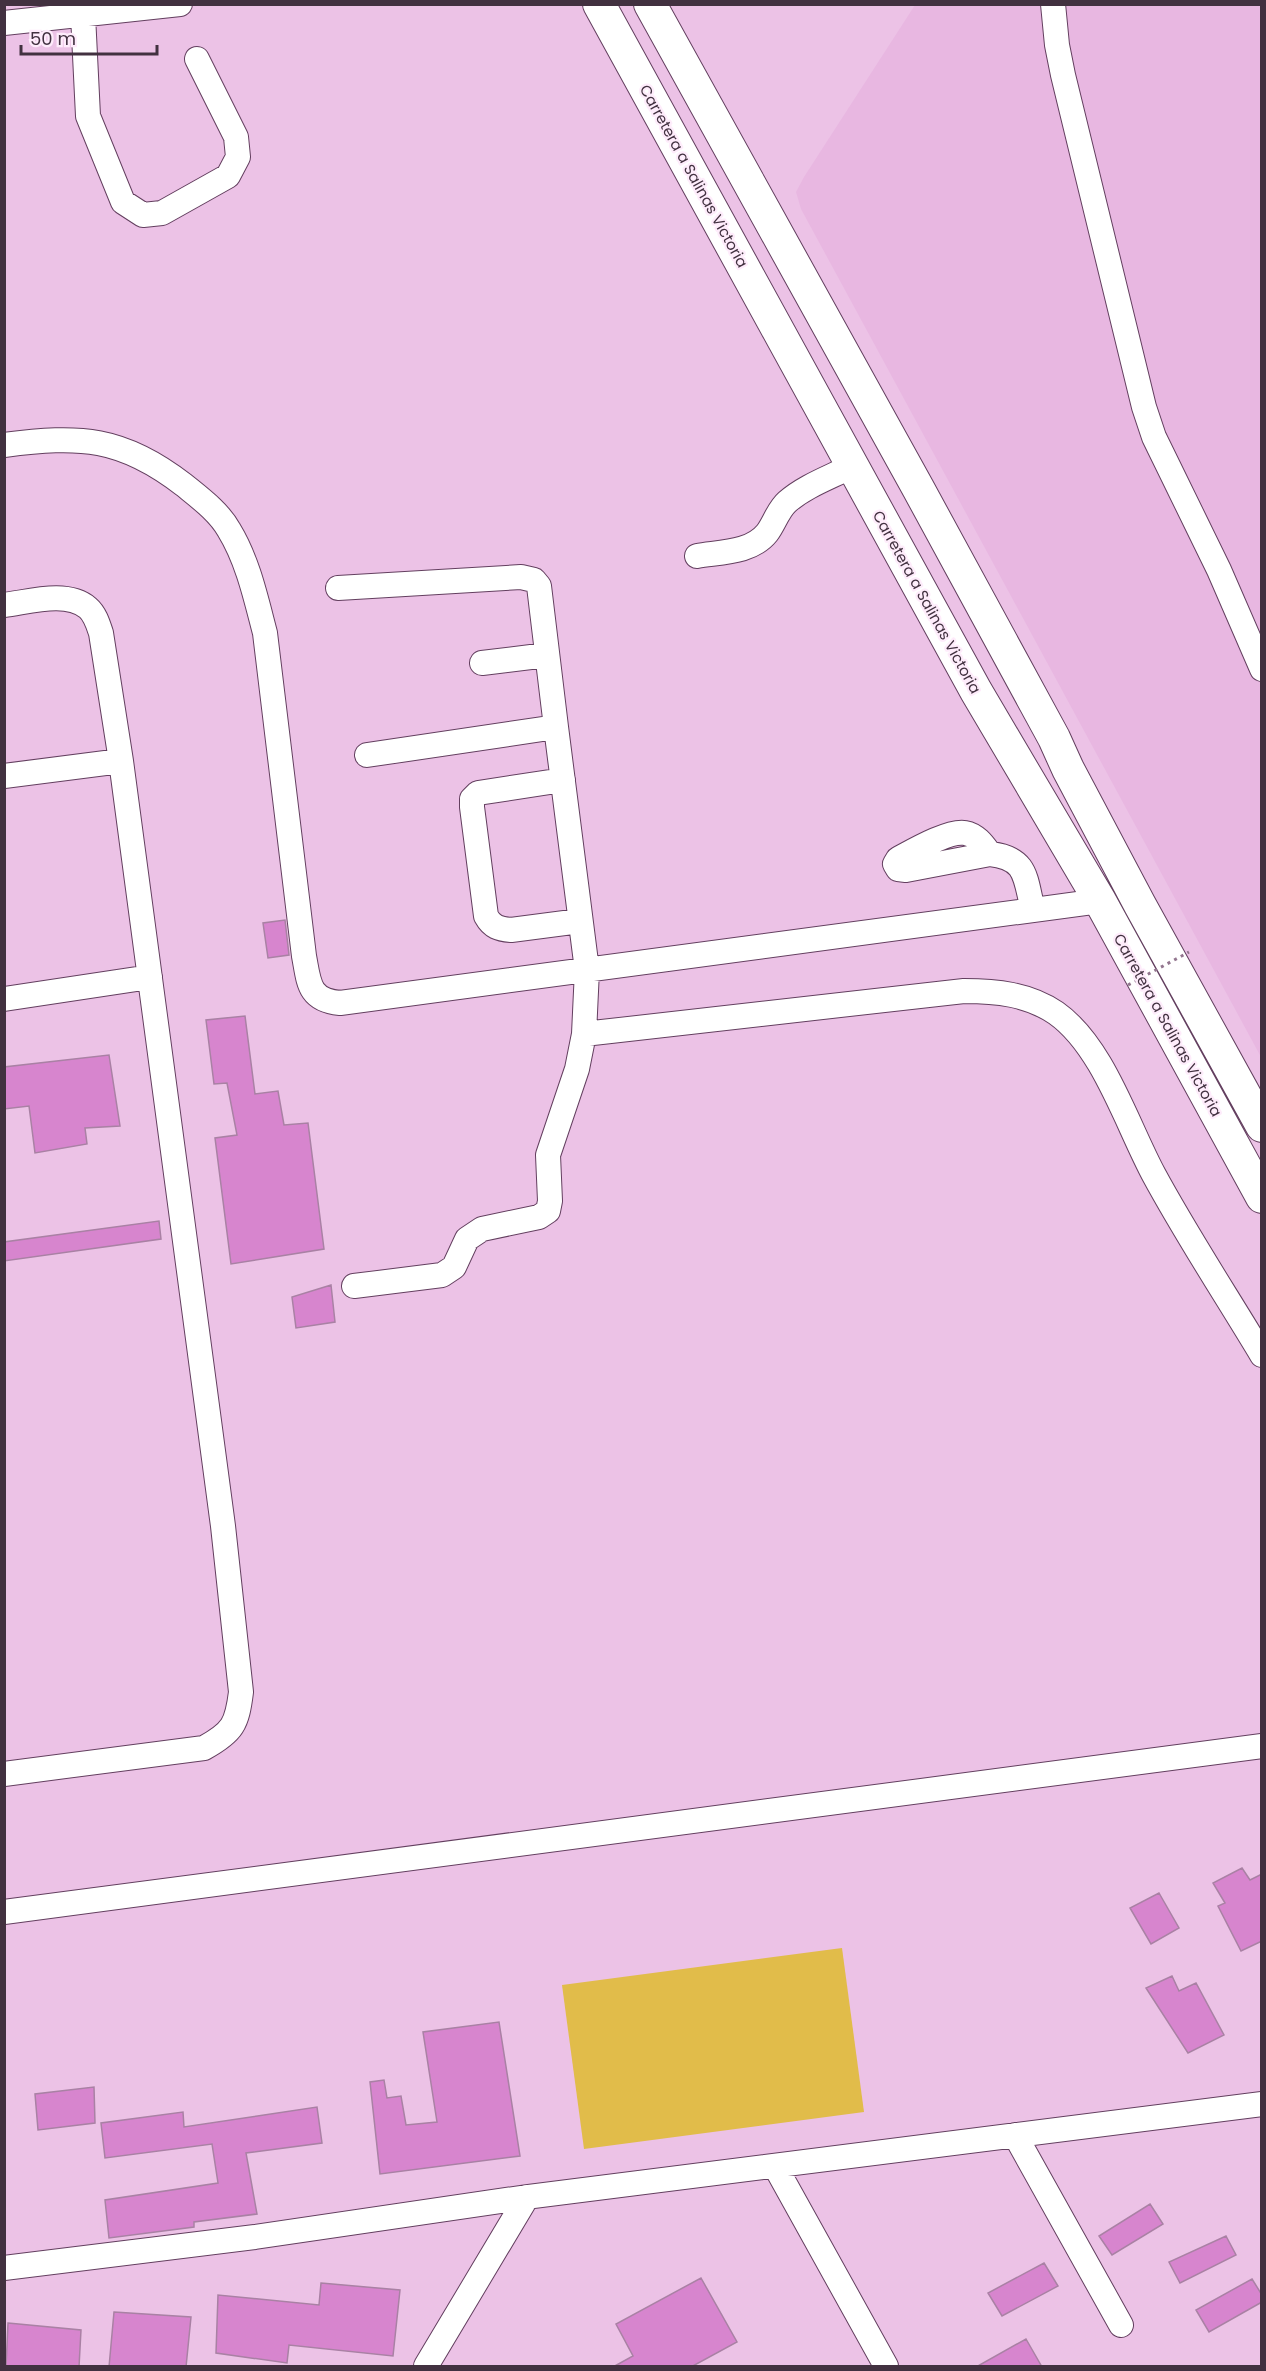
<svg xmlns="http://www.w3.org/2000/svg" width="1266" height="2371" viewBox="0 0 1266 2371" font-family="Poppins,sans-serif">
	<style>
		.built { fill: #e8b7e1 }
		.green { fill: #e1bc4a }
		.building { fill: #d785ce; stroke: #a981a4; stroke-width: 1.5 }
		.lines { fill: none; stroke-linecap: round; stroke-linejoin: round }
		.minor-casing { stroke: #633f5f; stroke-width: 26 }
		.major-casing { stroke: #633f5f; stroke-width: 34 }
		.minor { stroke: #fff; stroke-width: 24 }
		.major { stroke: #fff; stroke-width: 32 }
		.path-bridge { stroke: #93768f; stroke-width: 3; stroke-dasharray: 3 4.5; stroke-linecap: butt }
		.labels { text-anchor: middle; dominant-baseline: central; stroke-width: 4.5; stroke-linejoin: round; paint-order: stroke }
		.street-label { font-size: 15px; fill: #423140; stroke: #feecfb }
	</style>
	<rect width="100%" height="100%" fill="#ecc2e6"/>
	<path class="built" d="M 915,5 L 1261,5 L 1261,1057 L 801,209 L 796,192 L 804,177 Z"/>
	<path class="green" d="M 842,1948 L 864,2112 L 584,2149 L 562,1985 Z"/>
	<path class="building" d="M 285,920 L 289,955 L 268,958 L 263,923 Z
		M 245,1016 L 255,1094 L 278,1091 L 284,1125 L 308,1123 L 324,1249 L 231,1264 L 215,1138 L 237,1135 L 227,1083 L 214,1084 L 206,1020 Z
		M 109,1055 L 120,1126 L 85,1128 L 87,1144 L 35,1153 L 29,1106 L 4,1109 L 4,1067 Z
		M 159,1221 L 161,1239 L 4,1261 L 4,1242 Z
		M 331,1285 L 335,1322 L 296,1328 L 292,1297 Z
		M 1242,1868 L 1250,1880 L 1262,1874 L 1262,1941 L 1241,1951 L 1218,1906 L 1225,1903 L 1213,1883 Z
		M 1159,1893 L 1179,1928 L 1151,1944 L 1130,1908 Z
		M 1172,1976 L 1179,1991 L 1196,1983 L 1224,2035 L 1188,2053 L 1146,1988 Z
		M 499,2022 L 520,2156 L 380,2174 L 370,2082 L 384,2080 L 387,2098 L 401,2096 L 406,2125 L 437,2122 L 423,2032 Z
		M 94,2087 L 95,2123 L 38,2130 L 35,2094 Z
		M 317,2107 L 322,2143 L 246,2153 L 257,2214 L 194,2222 L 194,2227 L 109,2238 L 105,2200 L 218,2183 L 212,2144 L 105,2158 L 101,2123 L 183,2112 L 184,2127 Z
		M 1150,2204 L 1163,2224 L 1112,2255 L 1099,2236 Z
		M 1226,2236 L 1236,2255 L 1180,2283 L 1169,2262 Z
		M 1044,2263 L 1058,2286 L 1002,2316 L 988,2293 Z
		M 701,2278 L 737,2342 L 691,2367 L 613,2367 L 633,2356 L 616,2324 Z
		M 1252,2279 L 1262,2295 L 1262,2302 L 1209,2332 L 1196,2310 Z
		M 321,2283 L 400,2290 L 393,2356 L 289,2345 L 287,2363 L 216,2353 L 218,2295 L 319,2305 Z
		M 114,2312 L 191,2317 L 186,2367 L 109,2367 Z
		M 8,2323 L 81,2330 L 79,2367 L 6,2367 Z
		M 1026,2339 L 1042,2367 L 976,2367 Z"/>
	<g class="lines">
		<defs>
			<path id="minor" d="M 1053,4 L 1057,45 L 1063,75 L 1144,407 L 1154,437 L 1219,570 L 1262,669
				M 83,15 L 88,116 L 123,202 L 143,215 L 162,213 L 228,176 L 238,157 L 236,137 L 197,59
				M 4,23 L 180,4
				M 4,445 C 80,435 122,437 184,485 C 200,498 219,512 229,530 C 248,561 256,599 265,633 L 304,956 C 309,982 308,1000 340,1003 L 1100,901
				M 697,556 C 720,552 751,553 767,533 C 774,524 778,510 787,502 C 805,486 831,477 852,466
				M 338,588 L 521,577 L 534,580 L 539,586 L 556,727 L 367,755
				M 4,605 C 29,602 67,590 88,608 C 95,614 98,624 101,633 L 121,761 L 223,1526 L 241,1692 C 237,1724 233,1732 204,1748 L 4,1774
				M 482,663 L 547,655
				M 4,776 L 121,761
				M 563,780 L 478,793 L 472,799 L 472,807 L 486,916 C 492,927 499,929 511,930 L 580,921
				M 990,854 C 984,846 977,835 965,833 C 949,830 913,851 898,859 L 895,864 L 898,869 L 906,870 L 990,854 C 1028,858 1025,879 1033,910
				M 4,999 L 150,977
				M 584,1034 L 964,991 C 996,991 1028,994 1056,1013 C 1103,1046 1127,1125 1154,1175 C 1187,1236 1226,1295 1262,1355
				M 354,1286 L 442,1275 L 454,1267 L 467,1239 L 482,1229 L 539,1217 L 548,1211 L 550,1201 L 548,1155 L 577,1069 L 584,1034 L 587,970 L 556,727
				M 4,1912 L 1262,1746
				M 1015,2135 L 1121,2325
				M 775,2166 L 886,2366
				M 4,2268 L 255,2237 L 527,2197 L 1262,2104
				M 426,2366 L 527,2197"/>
			<path id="major" d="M 599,4 L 976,691 L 1100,901 L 1262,1197
				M 650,4 L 918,488 L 1054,738 L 1068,769 L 1140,905 L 1262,1126"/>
		</defs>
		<use href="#minor" class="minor-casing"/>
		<use href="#major" class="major-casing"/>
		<use href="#minor" class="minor"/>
		<use href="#major" class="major"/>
		<path class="path-bridge" d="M 1128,985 L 1189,952"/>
	</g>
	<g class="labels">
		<g class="street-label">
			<text transform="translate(694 176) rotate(61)">Carretera a Salinas Victoria</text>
			<text transform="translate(927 602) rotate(61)">Carretera a Salinas Victoria</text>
			<text transform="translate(1168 1025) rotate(61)">Carretera a Salinas Victoria</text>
		</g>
	</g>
	<rect width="1266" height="2371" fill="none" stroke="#423140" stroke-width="12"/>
	<path d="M21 45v9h136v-9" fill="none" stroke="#423140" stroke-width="3"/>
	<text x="30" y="45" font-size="18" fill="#423140" stroke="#feecfb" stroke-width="4.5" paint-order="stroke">50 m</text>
</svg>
